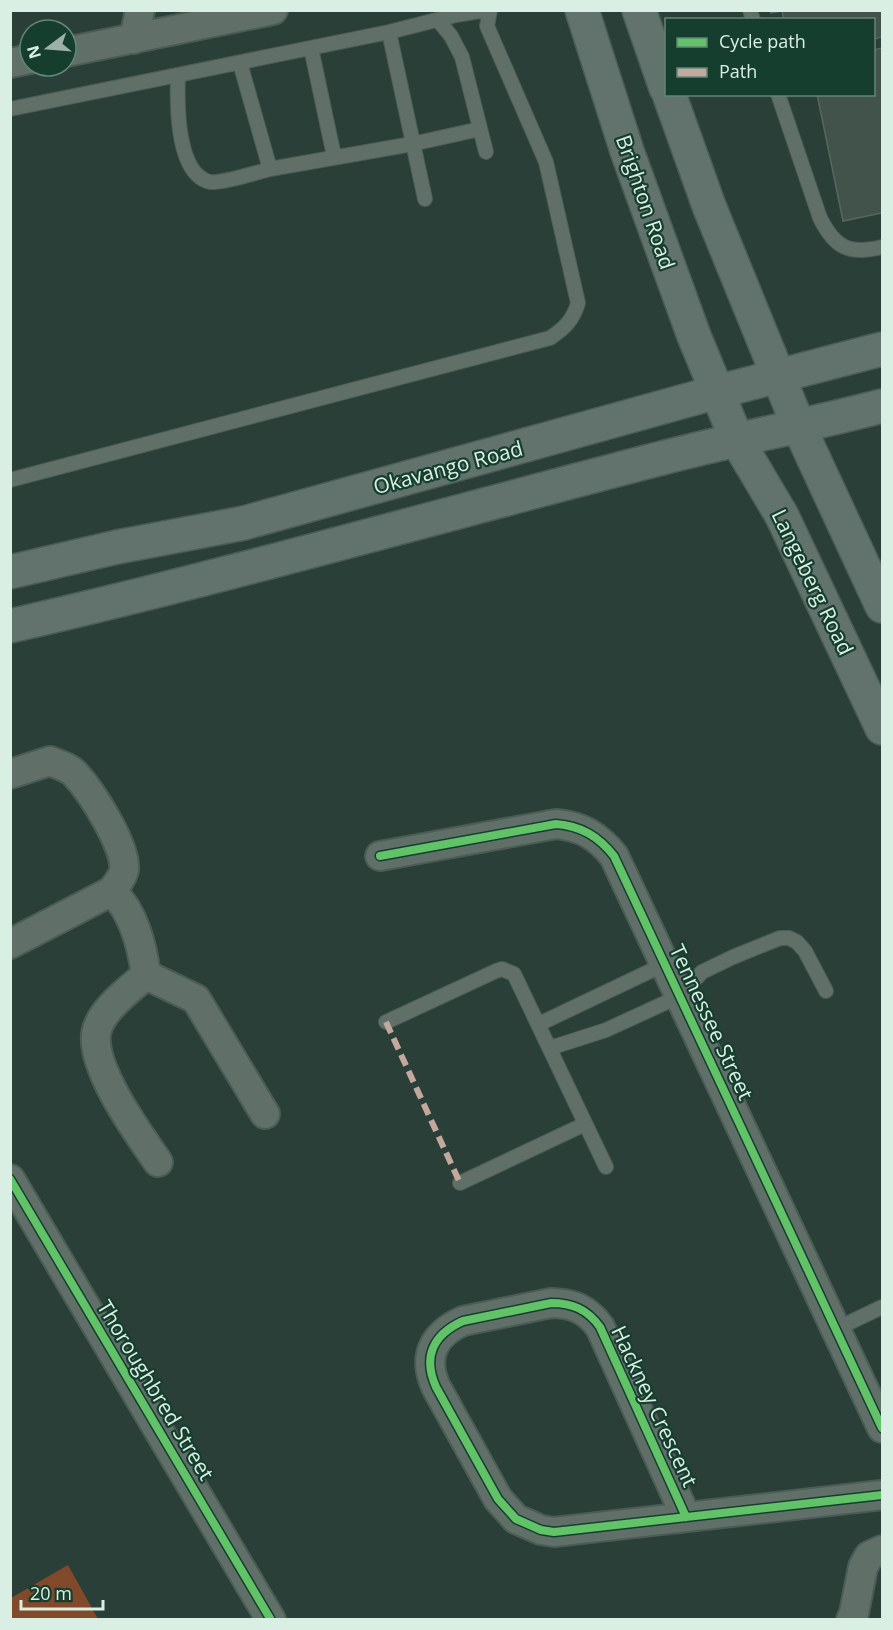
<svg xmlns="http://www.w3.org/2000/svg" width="893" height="1630" viewBox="0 0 893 1630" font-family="'Open Sans',sans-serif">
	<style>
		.green { fill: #83492b }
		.building { fill: #42534c; stroke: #566760; stroke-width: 1.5 }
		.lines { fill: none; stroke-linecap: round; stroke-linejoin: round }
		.lane-casing { stroke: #4a5c55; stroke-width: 16 }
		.street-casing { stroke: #4a5c55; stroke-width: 32 }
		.secondary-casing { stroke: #4a5c55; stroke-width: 36 }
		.lane { stroke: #607069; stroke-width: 14 }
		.street { stroke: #607069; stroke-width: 28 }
		.secondary { stroke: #61736c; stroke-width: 33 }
		.quiet { stroke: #c3a89e; stroke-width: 6; stroke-dasharray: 12 6; stroke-linecap: butt }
		.cycleway-casing { stroke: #163e2e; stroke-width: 11 }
		.cycleway { stroke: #61c268; stroke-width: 8 }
		.labels { text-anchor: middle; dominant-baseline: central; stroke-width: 4.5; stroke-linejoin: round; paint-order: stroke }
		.street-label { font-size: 21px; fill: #d9efe4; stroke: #163e2e }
	</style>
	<rect width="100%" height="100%" fill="#2a3f37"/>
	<path class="green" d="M 68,1565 L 98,1619 L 11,1619 L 11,1598 Z"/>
	<path class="building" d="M 770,10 L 882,10 L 882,37 L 874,39 L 874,20 L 868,20 L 868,18 L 859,20 L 784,20 L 782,11 L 771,13 Z
		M 882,48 L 882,213 L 843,221 L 817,94 L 874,94 L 874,50 Z"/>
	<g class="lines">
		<defs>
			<path id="lane" d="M 750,10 L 753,20
				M 438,20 L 451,36 L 462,57 L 486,152
				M 389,32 L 425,199
				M 311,48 L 334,156
				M 240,63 L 270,169 L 412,144 L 480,129
				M 178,76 C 177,103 176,174 210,182 C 219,184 259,172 270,169
				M 778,94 L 820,218 C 835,248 849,255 882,247
				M 10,109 L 389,32 L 456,15 L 486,10
				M 10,480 L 550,338 C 565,328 573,320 578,303 L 546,162 L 487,26 L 490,10
				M 386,1022 L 496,971 L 502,969 L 514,974 L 606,1167
				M 539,1024 L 665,964
				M 550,1048 L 606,1030 L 680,996 L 702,972 L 733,957 L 780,938 L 789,938 L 797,942 L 805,951 L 826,991
				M 460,1183 L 585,1124
				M 836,1329 L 882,1307"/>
			<path id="street" d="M 134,39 L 140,10
				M 66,52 L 273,10
				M 10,63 L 30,59
				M 10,774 L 50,761 C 59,765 69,767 75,774 C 91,791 127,847 124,870 C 123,877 116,885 112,891
				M 380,856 L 556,824 C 581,826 598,836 614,856 L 882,1428
				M 10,944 L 112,891 C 134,913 142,945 146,975 L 196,999 L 265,1114
				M 146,975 C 130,989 99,1011 96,1034 C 92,1070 138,1133 158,1162
				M 10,1179 L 271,1620
				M 686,1517 L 600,1327 C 587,1309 572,1303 551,1303 L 463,1321 C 434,1334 422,1356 436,1387 L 498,1499 L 516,1519 L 541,1530 L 554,1532 L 882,1495
				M 851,1620 L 854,1613 L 863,1567 L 869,1556 L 882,1550"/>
			<path id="secondary" d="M 582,10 L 627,151 L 694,336 L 737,440 L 782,516 L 882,728
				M 639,10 L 666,88
				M 669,94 L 709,206 L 799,427 L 882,606
				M 10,572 L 117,547 L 244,523 L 717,392 L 882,349
				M 10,626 C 229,576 445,514 662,458 C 735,439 809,425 882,406"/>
		</defs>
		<use href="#lane" class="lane-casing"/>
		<use href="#street" class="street-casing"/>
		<use href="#secondary" class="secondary-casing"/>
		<use href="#lane" class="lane"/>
		<use href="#street" class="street"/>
		<use href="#secondary" class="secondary"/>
		<path class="quiet" d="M 386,1022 L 460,1183"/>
		<defs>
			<path id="cycleway" d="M 380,856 L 556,824 C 581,826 598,836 614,856 L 882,1428
				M 10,1179 L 271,1620
				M 686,1517 L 600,1327 C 587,1309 572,1303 551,1303 L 463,1321 C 434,1334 422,1356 436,1387 L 498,1499 L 516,1519 L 541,1530 L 554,1532 L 882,1495"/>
		</defs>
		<use href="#cycleway" class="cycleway-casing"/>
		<use href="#cycleway" class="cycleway"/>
	</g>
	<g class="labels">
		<g class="street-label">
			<text transform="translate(646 202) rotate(71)">Brighton Road</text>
			<text transform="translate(448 467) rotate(-15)">Okavango Road</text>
			<text transform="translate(813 582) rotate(64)">Langeberg Road</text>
			<text transform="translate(712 1022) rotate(65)">Tennessee Street</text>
			<text transform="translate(156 1390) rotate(59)">Thoroughbred Street</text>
			<text transform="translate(655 1406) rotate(65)">Hackney Crescent</text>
		</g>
	</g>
	<rect width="893" height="1630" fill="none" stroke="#d9efe4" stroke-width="24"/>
	<rect x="665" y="18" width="210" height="78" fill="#163e2e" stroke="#648577" stroke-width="1.5"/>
	<rect x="677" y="38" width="30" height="9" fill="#61c268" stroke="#648577" stroke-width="1.5"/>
	<text x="719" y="48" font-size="18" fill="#d9efe4">Cycle path</text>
	<rect x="677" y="68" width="30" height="9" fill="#c3a89e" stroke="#648577" stroke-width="1.5"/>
	<text x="719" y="78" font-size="18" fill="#d9efe4">Path</text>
	<g transform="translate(48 48) rotate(254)"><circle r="28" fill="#163e2e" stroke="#648577" stroke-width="1.5"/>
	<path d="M0-4.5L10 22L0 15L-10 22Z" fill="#9cb1a7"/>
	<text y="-9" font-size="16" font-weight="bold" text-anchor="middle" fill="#d9efe4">N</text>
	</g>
	<path d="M21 1600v9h82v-9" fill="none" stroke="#d9efe4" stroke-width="3"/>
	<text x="30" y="1600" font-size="18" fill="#d9efe4" stroke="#163e2e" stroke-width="4.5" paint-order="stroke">20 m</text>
</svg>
